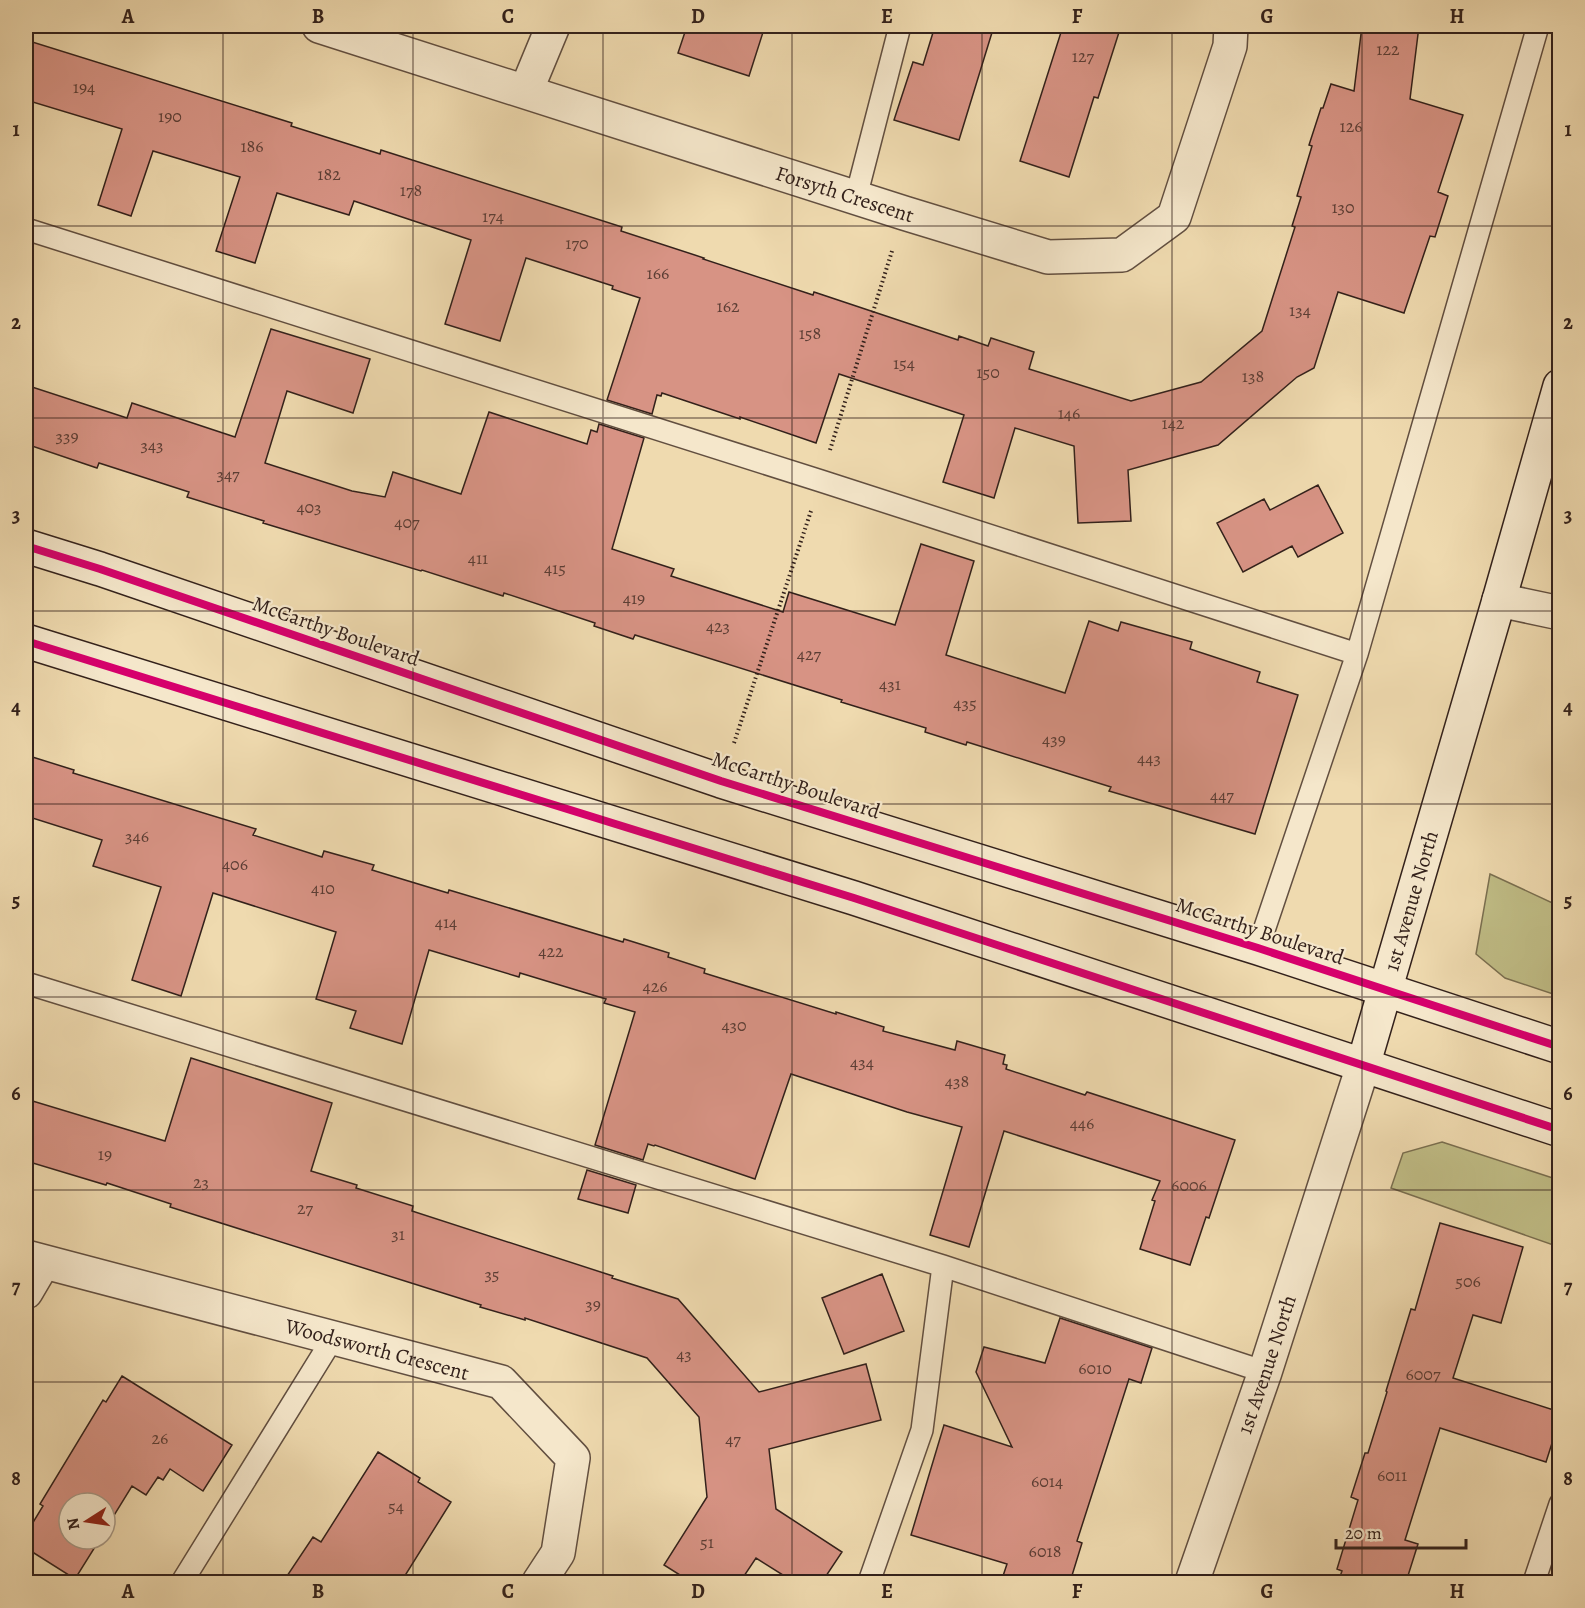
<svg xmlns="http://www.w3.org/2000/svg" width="1585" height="1608" viewBox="0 0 1585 1608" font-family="Alegreya,serif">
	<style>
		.green { fill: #c0bd86; stroke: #7a6f50; stroke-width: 1.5 }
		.building { fill: #d79384; stroke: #33211b; stroke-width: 1.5 }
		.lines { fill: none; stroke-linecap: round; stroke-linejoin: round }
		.service-casing { stroke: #624f40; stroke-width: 24 }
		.minor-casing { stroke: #624f40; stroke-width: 36 }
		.tertiary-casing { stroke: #624f40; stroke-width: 36 }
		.secondary-casing { stroke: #33211b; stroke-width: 36 }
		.path { stroke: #33211b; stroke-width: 4; stroke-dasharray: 1.5 3; stroke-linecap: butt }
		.service { stroke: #f5e7cb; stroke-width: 21 }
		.minor { stroke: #f5e7cb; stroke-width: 33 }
		.tertiary { stroke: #f5e7cb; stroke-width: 33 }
		.secondary { stroke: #f5e7cb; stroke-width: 33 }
		.cycleway-casing { stroke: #f5e7cb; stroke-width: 11 }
		.cycleway { stroke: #d6006c; stroke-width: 8 }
		.grid { fill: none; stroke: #33211b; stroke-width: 1.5; stroke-opacity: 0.55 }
		.labels { text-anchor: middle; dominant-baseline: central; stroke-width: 4.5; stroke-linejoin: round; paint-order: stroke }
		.number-label { font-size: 18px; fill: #5c3e35 }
		.street-label { font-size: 21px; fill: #33211b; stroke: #f5e7cb }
		.neatline { fill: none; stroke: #33211b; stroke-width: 2 }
		.grid-label { font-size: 20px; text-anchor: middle; font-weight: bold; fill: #33211b }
	</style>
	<rect width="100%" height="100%" fill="#efdaaf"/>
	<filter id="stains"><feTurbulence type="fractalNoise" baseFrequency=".00333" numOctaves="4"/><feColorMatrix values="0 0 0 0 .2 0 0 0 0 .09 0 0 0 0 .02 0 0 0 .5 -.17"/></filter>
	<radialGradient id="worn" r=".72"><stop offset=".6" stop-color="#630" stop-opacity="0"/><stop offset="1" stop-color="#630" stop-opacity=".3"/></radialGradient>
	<path class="green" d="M 1490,874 L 1559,906 L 1559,996 L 1505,978 L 1476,954 Z
		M 1442,1142 L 1559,1180 L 1559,1247 L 1391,1188 L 1403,1153 Z"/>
	<path class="building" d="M 687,26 L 765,26 L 749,76 L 678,53 Z
		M 935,26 L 994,26 L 959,140 L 894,120 L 913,62 L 923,65 Z
		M 1063,26 L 1121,26 L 1098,98 L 1094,97 L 1069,177 L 1020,161 Z
		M 1362,26 L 1419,26 L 1410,99 L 1463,115 L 1438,192 L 1448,196 L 1435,237 L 1430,236 L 1404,313 L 1338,292 L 1314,368 L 1297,377 L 1218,445 L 1128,470 L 1131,521 L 1078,523 L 1074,446 L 1015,428 L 994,498 L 943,482 L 964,415 L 839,374 L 816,443 L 740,417 L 740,419 L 662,393 L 661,396 L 657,395 L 652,414 L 607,400 L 640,298 L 612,289 L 613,286 L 526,258 L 500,341 L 445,324 L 471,240 L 354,201 L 349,215 L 277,193 L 255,263 L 216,251 L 240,177 L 153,151 L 131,216 L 98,205 L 122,129 L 26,100 L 26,40 L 292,123 L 291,126 L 380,154 L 381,150 L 622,227 L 621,231 L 704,258 L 703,259 L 813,295 L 814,292 L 958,340 L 959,336 L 988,346 L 991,338 L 1034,352 L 1029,369 L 1131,401 L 1201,382 L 1262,331 L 1295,227 L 1292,226 L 1301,197 L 1297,196 L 1312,146 L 1309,145 L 1321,108 L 1323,108 L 1331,84 L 1354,91 Z
		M 271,329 L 370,359 L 353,413 L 287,391 L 265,463 L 352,491 L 385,497 L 393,472 L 461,494 L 489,412 L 587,444 L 591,430 L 597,432 L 599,424 L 644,438 L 612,549 L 674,569 L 671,576 L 783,612 L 789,592 L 895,625 L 921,544 L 974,561 L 946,655 L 1065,693 L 1089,621 L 1118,631 L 1121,622 L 1192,642 L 1190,649 L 1260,672 L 1257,682 L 1298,695 L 1255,834 L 1109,791 L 1111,787 L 967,742 L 966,745 L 925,732 L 926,728 L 841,702 L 842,700 L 635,635 L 633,639 L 594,626 L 595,623 L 504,593 L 503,596 L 422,570 L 421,571 L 263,523 L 264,521 L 187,497 L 189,492 L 99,463 L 97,468 L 26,444 L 26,385 L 127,418 L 132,403 L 235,437 Z
		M 1318,485 L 1343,533 L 1298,557 L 1292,546 L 1243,572 L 1217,523 L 1264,499 L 1270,510 Z
		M 26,755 L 74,770 L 73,773 L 256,829 L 253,835 L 322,857 L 324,851 L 374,865 L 372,870 L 448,893 L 449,890 L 623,942 L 624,939 L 669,953 L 668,957 L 705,969 L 704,973 L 836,1014 L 836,1012 L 884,1027 L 883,1031 L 955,1050 L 957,1041 L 1005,1055 L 1003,1064 L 1007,1065 L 1006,1069 L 1085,1095 L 1087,1092 L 1235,1140 L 1209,1218 L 1206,1217 L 1190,1265 L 1140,1249 L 1155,1201 L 1152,1200 L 1160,1181 L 1004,1131 L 969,1247 L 930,1235 L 962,1127 L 907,1112 L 791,1074 L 755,1179 L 655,1145 L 654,1146 L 648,1144 L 643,1160 L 595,1145 L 635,1012 L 604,1003 L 606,999 L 520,973 L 519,977 L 429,950 L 402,1044 L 350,1028 L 356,1011 L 316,999 L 336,932 L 213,893 L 181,996 L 132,980 L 161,887 L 93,866 L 102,840 L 26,816 Z
		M 191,1058 L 332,1103 L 311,1171 L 357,1185 L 356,1188 L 413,1206 L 412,1211 L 613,1276 L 612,1278 L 678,1299 L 759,1392 L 866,1364 L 881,1420 L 769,1449 L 776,1509 L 842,1552 L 822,1582 L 794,1582 L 756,1558 L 740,1582 L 691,1582 L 664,1565 L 707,1497 L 699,1417 L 647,1358 L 525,1318 L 525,1320 L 480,1307 L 481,1305 L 170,1207 L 171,1204 L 107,1183 L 106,1185 L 26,1161 L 26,1099 L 165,1141 Z
		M 587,1170 L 636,1185 L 628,1213 L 578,1199 Z
		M 1440,1223 L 1523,1247 L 1501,1323 L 1473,1315 L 1453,1378 L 1560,1412 L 1560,1418 L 1546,1462 L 1440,1428 L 1405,1540 L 1418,1544 L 1406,1582 L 1338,1582 L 1342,1571 L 1337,1569 L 1358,1500 L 1351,1497 L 1365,1453 L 1368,1453 L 1387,1392 L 1386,1391 L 1411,1309 L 1415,1310 Z
		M 882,1274 L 904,1331 L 844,1354 L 822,1298 Z
		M 1060,1318 L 1152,1348 L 1141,1383 L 1129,1379 L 1077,1541 L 1082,1543 L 1070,1582 L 1001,1582 L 1007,1564 L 911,1535 L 944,1425 L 1012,1447 L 976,1372 L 984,1347 L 1045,1363 Z
		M 122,1376 L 232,1445 L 203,1491 L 170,1469 L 163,1480 L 158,1477 L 146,1495 L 132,1486 L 105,1530 L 105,1503 L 69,1503 L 69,1539 L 100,1539 L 75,1579 L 26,1548 L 26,1534 L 43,1506 L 40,1504 L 103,1400 L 106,1402 Z
		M 378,1452 L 420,1478 L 418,1482 L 451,1502 L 401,1582 L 283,1582 L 313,1537 L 321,1542 Z"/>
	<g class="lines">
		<defs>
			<path id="service" d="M 856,197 L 900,26
				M 26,229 L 821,481 L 1357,654
				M 1258,948 L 1357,654 L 1538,26
				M 26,983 L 943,1266 L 1265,1372
				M 182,1582 L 333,1338
				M 869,1582 L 922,1430 L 943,1266
				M 1534,1582 L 1560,1504"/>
			<g id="minor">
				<path id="s1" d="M 319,26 L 904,213 L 1048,257 L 1122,255 L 1174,217 L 1230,46 L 1231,26"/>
				<path d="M 526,91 L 553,26"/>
				<path d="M 1499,600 L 1560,613"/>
				<path id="s2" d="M 26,1257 L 501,1382 L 573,1458 L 558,1553 L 539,1582"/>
				<path d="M 26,1292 L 43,1263"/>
			</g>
			<g id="tertiary">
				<path id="s3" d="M 1192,1582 L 1265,1372 L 1363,1066"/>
			</g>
			<g id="secondary">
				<path d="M 26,546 L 100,569 L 721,781 L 1258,948 L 1560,1047"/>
				<path d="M 26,641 L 854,898 L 1560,1130"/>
				<path id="s4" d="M 1363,1066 L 1499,600 L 1560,386"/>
			</g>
		</defs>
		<use href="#service" class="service-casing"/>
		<use href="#minor" class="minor-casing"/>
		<use href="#tertiary" class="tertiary-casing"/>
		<use href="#secondary" class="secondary-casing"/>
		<path class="path" d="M 830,450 L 892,251
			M 734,743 L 811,511"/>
		<use href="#service" class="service"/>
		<use href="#minor" class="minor"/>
		<use href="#tertiary" class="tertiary"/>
		<use href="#secondary" class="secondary"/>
		<defs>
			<path id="cycleway" d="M 26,546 L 100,569 L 721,781 L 1258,948 L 1560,1047
				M 26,641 L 854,898 L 1560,1130"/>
		</defs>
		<use href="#cycleway" class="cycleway-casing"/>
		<use href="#cycleway" class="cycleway"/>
	</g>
	<path class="grid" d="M 223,26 L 223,1582M 413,26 L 413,1582M 603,26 L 603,1582M 792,26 L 792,1582M 982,26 L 982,1582M 1172,26 L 1172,1582M 1362,26 L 1362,1582M 26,226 L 1560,226M 26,418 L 1560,418M 26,611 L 1560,611M 26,804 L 1560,804M 26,997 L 1560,997M 26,1190 L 1560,1190M 26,1382 L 1560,1382"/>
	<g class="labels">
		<g class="number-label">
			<text x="1388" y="49">122</text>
			<text x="1083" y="56">127</text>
			<text x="84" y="87">194</text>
			<text x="170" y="116">190</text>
			<text x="1351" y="126">126</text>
			<text x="252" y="146">186</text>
			<text x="329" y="174">182</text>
			<text x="411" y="190">178</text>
			<text x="1343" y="207">130</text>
			<text x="493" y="216">174</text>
			<text x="577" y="243">170</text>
			<text x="658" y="273">166</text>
			<text x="728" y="306">162</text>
			<text x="1300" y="310">134</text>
			<text x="810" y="333">158</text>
			<text x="904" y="363">154</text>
			<text x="988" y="372">150</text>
			<text x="1253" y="376">138</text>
			<text x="1069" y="413">146</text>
			<text x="1173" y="423">142</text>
			<text x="67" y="436">339</text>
			<text x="152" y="445">343</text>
			<text x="228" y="474">347</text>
			<text x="309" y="507">403</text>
			<text x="407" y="522">407</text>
			<text x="478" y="558">411</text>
			<text x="555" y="568">415</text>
			<text x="634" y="598">419</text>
			<text x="718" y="626">423</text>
			<text x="809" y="654">427</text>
			<text x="890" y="684">431</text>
			<text x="965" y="703">435</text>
			<text x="1054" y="739">439</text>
			<text x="1149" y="758">443</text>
			<text x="1222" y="795">447</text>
			<text x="137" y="836">346</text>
			<text x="235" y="864">406</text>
			<text x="323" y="888">410</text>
			<text x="446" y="922">414</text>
			<text x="551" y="951">422</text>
			<text x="655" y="986">426</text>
			<text x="734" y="1025">430</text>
			<text x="862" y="1062">434</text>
			<text x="957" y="1081">438</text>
			<text x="1082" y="1123">446</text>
			<text x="105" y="1154">19</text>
			<text x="201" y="1182">23</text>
			<text x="1189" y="1185">6006</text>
			<text x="305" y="1208">27</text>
			<text x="398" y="1234">31</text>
			<text x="492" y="1274">35</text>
			<text x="1468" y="1281">506</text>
			<text x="593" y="1304">39</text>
			<text x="684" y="1354">43</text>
			<text x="1095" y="1368">6010</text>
			<text x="1423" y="1374">6007</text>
			<text x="160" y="1438">26</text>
			<text x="733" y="1439">47</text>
			<text x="1392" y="1475">6011</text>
			<text x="1047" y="1481">6014</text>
			<text x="396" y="1506">54</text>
			<text x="707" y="1542">51</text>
			<text x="1045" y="1551">6018</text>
		</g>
		<g class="street-label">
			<text stroke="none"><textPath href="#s1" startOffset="552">Forsyth Crescent</textPath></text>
			<text transform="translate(336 631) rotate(19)">McCarthy Boulevard</text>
			<text transform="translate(796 785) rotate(18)">McCarthy Boulevard</text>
			<text stroke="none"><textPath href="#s4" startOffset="172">1st Avenue North</textPath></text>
			<text transform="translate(1260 931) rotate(18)">McCarthy Boulevard</text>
			<text stroke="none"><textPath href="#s2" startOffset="363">Woodsworth Crescent</textPath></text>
			<text stroke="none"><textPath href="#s3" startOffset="230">1st Avenue North</textPath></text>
		</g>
	</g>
	<rect width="1585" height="1608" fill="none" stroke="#efdaaf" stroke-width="66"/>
	<g transform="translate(87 1521) rotate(258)"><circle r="28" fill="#f5e7cb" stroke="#a79885" stroke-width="1.5"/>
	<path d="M0-4.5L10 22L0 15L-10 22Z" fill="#8f2418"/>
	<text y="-9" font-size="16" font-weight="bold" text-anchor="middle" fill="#33211b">N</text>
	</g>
	<path d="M1336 1539v9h130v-9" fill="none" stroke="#33211b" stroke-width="3"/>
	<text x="1345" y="1539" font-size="18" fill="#33211b" stroke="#f5e7cb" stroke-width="4.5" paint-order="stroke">20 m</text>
	<rect x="33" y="33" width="1519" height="1542" class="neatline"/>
	<g class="grid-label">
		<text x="128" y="23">A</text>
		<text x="318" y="23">B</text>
		<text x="508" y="23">C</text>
		<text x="698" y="23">D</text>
		<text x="887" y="23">E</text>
		<text x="1077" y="23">F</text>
		<text x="1267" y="23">G</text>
		<text x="1457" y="23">H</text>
		<text x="16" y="136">1</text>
		<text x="1568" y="136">1</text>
		<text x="16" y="329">2</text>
		<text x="1568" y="329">2</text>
		<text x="16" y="522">3</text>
		<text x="1568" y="522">3</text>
		<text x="16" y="714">4</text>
		<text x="1568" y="714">4</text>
		<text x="16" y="907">5</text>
		<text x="1568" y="907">5</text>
		<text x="16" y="1100">6</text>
		<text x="1568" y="1100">6</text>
		<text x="16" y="1293">7</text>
		<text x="1568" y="1293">7</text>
		<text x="16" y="1485">8</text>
		<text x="1568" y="1485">8</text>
		<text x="128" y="1598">A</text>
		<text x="318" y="1598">B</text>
		<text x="508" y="1598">C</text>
		<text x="698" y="1598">D</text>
		<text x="887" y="1598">E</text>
		<text x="1077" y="1598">F</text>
		<text x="1267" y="1598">G</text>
		<text x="1457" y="1598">H</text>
	</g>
	<rect width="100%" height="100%" filter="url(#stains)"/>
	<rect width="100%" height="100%" fill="url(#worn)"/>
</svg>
